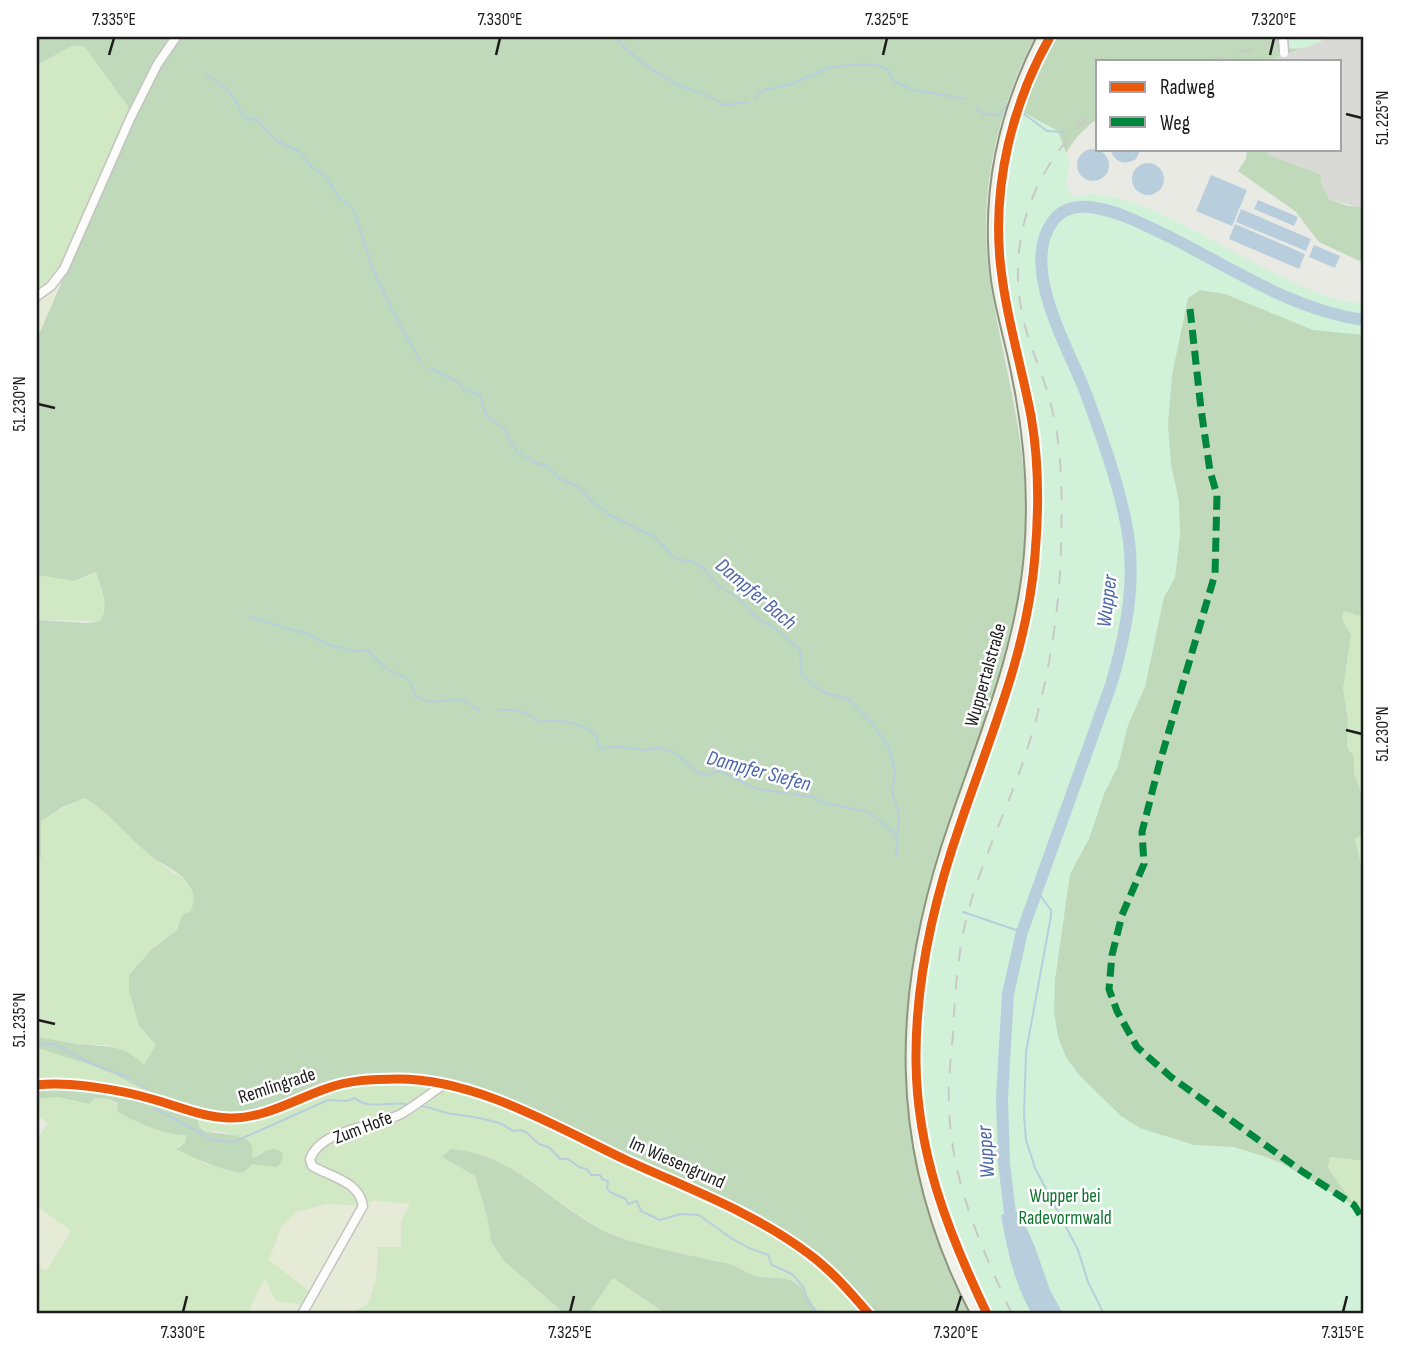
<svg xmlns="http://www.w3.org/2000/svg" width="1401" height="1351" viewBox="0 0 1401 1351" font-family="'Sofia Sans Condensed',sans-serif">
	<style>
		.residential { fill: #d9d9d6 }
		.farmland { fill: #e6ebd8 }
		.grass { fill: #d0e8c3 }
		.forest { fill: #bfd9ba }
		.park { fill: #d2f1d9 }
		.water { fill: #b8cedd }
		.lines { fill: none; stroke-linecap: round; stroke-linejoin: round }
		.stream { stroke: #b8cedd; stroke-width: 2 }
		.river { stroke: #b8cedd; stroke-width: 12 }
		.minor-casing { stroke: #c3c3c1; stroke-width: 11 }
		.secondary-casing { stroke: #8d947e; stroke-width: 14 }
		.minor { stroke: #fcfcfb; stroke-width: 8 }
		.secondary { stroke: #f0f2e9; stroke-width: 10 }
		.rail { stroke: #c9c9c8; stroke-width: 2; stroke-dasharray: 14 14; stroke-linecap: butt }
		.minor-bridge-casing { stroke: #c3c3c1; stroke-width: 11; stroke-linecap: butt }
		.minor-bridge { stroke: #fcfcfb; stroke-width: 8 }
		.quiet { stroke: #00873e; stroke-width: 7; stroke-dasharray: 14 7; stroke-linecap: butt }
		.cycleway-casing { stroke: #fff; stroke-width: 13 }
		.cycleway { stroke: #e8590c; stroke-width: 9 }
		.ticks { fill: none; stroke: #1c1c1c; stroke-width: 2.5 }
		.labels { text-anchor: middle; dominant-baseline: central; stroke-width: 5; stroke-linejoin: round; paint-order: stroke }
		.street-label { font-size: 19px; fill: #1c1c1c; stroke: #fff }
		.park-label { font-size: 19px; fill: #0e752d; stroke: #fff }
		.water-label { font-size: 21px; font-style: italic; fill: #4c66a8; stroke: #fff }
		.neatline { fill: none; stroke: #1c1c1c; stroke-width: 2.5 }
		.ticks-label { font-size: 18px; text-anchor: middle; fill: #1c1c1c }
	</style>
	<rect width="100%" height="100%" fill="#eaeae5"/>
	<path class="residential" d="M 1332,37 L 1364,37 L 1364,207 L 1361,208 L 1329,199 L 1322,186 L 1320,174 L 1267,155 L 1269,149 L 1340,149 L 1340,61 L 1267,61 Z"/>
	<path class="farmland" d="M 64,275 L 37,338 L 37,339 L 37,298 Z
		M 374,1200 L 410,1204 L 401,1221 L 401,1248 L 378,1247 L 376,1280 L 368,1304 L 350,1314 L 250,1314 L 251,1305 L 265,1278 L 309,1291 L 268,1260 L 281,1227 L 296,1212 L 327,1204 L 363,1206 Z
		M 37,1206 L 71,1230 L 46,1271 L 37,1266 Z"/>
	<path class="grass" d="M 72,46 L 84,46 L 127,105 L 132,115 L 63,269 L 37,295 L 37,65 Z
		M 96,573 C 101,588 109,607 100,621 L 37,620 L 37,575 L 76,581 Z
		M 1344,611 L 1358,616 L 1364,611 L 1364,801 L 1354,772 L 1351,750 L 1347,746 L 1348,720 L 1343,689 L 1351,635 L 1342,619 Z
		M 85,798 C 116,818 138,847 168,869 C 178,876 187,879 192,890 C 196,898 194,904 191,911 L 182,915 L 177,930 L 151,950 L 129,976 L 139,1026 L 156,1045 L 144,1066 L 108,1045 L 87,1045 L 37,1037 L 37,856 L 41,857 L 41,821 L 63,808 Z
		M 1364,833 L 1364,878 L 1355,839 Z
		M 37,1048 C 70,1058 123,1069 149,1092 L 149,1097 L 37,1084 Z
		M 424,1080 L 520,1109 L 744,1212 L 811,1255 L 869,1314 L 817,1314 C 810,1302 805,1288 792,1281 C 781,1276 766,1279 755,1276 C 745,1272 736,1265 726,1263 C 691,1255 656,1251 622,1238 C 561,1215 518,1152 449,1149 L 442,1157 L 475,1176 L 488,1220 L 491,1243 L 504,1261 L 565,1314 L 350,1314 L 368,1304 L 376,1280 L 378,1247 L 401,1247 L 401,1221 L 410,1204 L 374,1200 L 363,1206 L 327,1204 L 296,1212 L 281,1227 L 269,1260 L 309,1291 L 302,1305 L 276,1301 L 265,1279 L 251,1305 L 250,1314 L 37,1314 L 37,1266 L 46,1271 L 71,1231 L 37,1206 L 37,1139 L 48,1123 L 37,1116 L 37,1099 L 58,1097 L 89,1104 L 95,1098 L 109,1099 L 146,1125 L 187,1135 L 185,1143 L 178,1146 L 179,1152 L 188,1153 L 204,1163 L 245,1172 L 264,1151 L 252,1159 L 252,1146 C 241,1137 223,1129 208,1132 L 198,1125 L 199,1114 L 219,1118 L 347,1082 Z
		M 1330,1157 L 1364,1161 L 1364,1313 L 1252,1314 L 1345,1195 L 1328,1167 Z
		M 613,1278 L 666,1314 L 588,1314 Z"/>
	<path class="forest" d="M 37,37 L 1035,37 C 997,109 977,198 990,280 C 1003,367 1030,444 1025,535 C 1020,627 988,710 959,796 C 936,863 914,931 908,1001 C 899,1088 913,1180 945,1261 C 952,1279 962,1297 971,1314 L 870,1314 L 788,1237 L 626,1157 L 447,1083 L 361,1078 L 258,1113 C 225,1120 184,1105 153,1093 C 136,1087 121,1076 104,1070 C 82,1061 59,1055 37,1048 L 37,1037 C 54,1039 71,1044 88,1045 C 114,1047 124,1046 144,1065 L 156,1045 L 139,1026 L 129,990 L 129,975 L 151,950 L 177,930 L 182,915 L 191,911 C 195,900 195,891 186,881 C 178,871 161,864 151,856 C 127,836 112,815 85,798 L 63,807 L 41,821 L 41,858 L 37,856 L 37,620 L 88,623 L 100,621 C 110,607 101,588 96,572 L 75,581 L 37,575 L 37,339 L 133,117 L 127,105 L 84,46 L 72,46 L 37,65 Z
		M 1054,37 L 1332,37 L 1267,61 L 1098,61 L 1098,118 C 1080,132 1065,148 1060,170 L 1101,469 L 973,800 L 1022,652 L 1033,596 L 1041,497 L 1034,419 L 1004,258 L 1011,168 L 1008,166 C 1016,120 1032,77 1054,37 Z
		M 1247,149 L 1269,149 L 1268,155 L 1320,174 L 1322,186 L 1329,199 L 1348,206 L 1364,207 L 1364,263 L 1319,242 L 1296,212 L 1238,171 L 1246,159 Z
		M 1041,259 L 1364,320 L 1364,611 L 1358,616 L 1344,611 L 1342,619 L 1351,635 L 1343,689 L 1348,720 L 1347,746 L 1354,757 L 1354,772 L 1364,801 L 1364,833 L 1355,839 L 1364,878 L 1364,1161 L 1330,1157 L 1328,1167 L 1330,1171 L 1354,1205 L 1309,1225 L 1004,1163 L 1111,685 Z
		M 37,1085 L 139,1095 L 199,1113 L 198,1125 C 200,1127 205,1132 208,1132 C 217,1134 248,1133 252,1146 C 253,1150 252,1154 252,1158 C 263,1155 272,1142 283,1154 L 281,1163 L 276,1167 L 252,1164 C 249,1167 247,1170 244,1172 C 236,1176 183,1154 176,1149 L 185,1143 L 187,1135 C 167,1136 135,1122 118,1112 L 117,1103 L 109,1099 L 95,1098 L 89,1104 L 58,1097 L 37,1099 Z
		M 450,1149 C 520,1152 562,1220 627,1240 C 660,1250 693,1256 726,1263 C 736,1265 745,1272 755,1276 C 766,1279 781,1276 792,1281 C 805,1288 811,1301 817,1314 L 666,1314 L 613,1278 L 588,1314 L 565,1314 L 504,1261 L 491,1242 L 488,1220 L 475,1176 L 442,1157 Z"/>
	<path class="park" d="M 1286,37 L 1330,37 C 1315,44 1303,51 1286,48 Z
		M 1021,111 L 1058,131 L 1070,163 L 1066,181 L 1072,198 C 1135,171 1283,300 1360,303 L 1364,299 L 1364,335 L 1313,330 L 1225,294 L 1200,290 L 1188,298 L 1172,375 L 1168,425 L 1171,464 L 1179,502 L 1180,535 L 1175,578 L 1164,597 L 1145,687 L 1128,725 L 1118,766 L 1104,794 L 1089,839 L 1070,874 L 1055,980 L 1054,1012 L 1058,1037 L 1066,1057 L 1080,1076 L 1121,1116 L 1140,1128 L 1194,1145 L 1234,1147 L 1266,1157 L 1281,1163 L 1355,1206 L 1364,1227 L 1364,1314 L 988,1314 L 976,1288 L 964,1242 L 938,1196 L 931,1171 L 924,1143 L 919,1049 L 925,973 L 938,907 L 957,841 L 1015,680 L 1037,575 L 1041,535 L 1039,455 L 1003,258 L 1004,197 Z"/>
	<path class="water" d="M 1110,149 L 1141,149 L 1136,159 C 1124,166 1114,162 1110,149 Z
		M1077 165a16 16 0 1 1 32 0a16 16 0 1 1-32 0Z
		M1132 179a16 16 0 1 1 32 0a16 16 0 1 1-32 0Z
		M 1211,175 L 1247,190 L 1232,226 L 1196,211 Z
		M 1258,200 L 1298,217 L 1294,226 L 1254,209 Z
		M 1241,209 L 1311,239 L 1306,251 L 1236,222 Z
		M 1235,224 L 1305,254 L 1299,269 L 1229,239 Z
		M 1314,245 L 1340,256 L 1335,268 L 1309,257 Z
		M 1019,1211 L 1035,1247 L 1050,1290 L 1063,1314 L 1032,1314 C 1014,1284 1007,1249 1001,1215 Z"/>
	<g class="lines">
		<path class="stream" d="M 615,37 C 632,57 652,71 675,83 C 692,91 709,94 724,105 L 747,102
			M 1262,39 L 1263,37
			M 206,74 L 227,89 L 236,101 L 243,117 L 249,120 L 255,118 L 277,141 L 300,152 L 311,166 L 326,177 L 339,198 L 353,208 L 372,267 L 391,308 L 421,362
			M 754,99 L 764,90 L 788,85 L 832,67 L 863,64 L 876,65 L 888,70 L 893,80 L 910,89 L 965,99
			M 976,108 L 984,114 L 999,115 L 1009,103
			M 1024,114 L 1047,131 L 1065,132
			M 1066,205 L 1068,209
			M 430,368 L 458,382 L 463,389 L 480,395 L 486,415 L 505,429 L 510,442 L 518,453 L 534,462 L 549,467 L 559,478 L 579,487 L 592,502 L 611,516 L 655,537 L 675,559 L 691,561 L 702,567 L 719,586 L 738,598 L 758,619 L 775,628 L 800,650 L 802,676 L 825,693 L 848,699 L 873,724 L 889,747 L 895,771 L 892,791 L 899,814 L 896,857
			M 249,617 L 307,634 L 329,645 L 354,651 L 367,650 C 374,656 381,666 389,670 C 407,680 409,673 415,696 C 428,706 445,700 461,699 L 480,711
			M 499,710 C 515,709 527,711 539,722 C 546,722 550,720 557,721 C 571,722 600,727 598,746 L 603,749 L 616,746 L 643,750 L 660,748 L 674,752 L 697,772 L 705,775 L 720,771 L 757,789 L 813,797 L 820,802 L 868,812 L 898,836
			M 1036,890 L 1051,910 L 1051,916 L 1026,1052 L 1024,1114 L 1026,1140 L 1035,1168 L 1078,1250 L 1088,1282 L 1104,1314
			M 963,912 L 1022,932
			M 37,1044 L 54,1044 L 92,1064 L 130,1078
			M 137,1083 L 147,1089
			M 420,1106 C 432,1107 442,1113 453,1114 C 469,1116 483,1118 499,1123 C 506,1125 507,1129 514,1131 L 520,1130 L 526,1132 L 539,1144 L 550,1148 L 560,1159 L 568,1159 L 579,1167 L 587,1169 L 591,1175 L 600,1175 L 602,1179 L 608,1181 L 607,1188 L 610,1192 L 626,1199 L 628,1204 L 637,1201 L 641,1211 L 660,1220 L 681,1214 L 699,1215 L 731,1238 L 749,1248 L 768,1255 L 772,1265 L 792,1274 L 804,1288 L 807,1301 L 819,1314
			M 154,1108 L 213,1140 L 234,1142 L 328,1100 L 347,1101 L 355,1098 C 367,1110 389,1101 405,1104"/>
		<path class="river" d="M 1015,1227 L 1010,1213 L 1004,1163 L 1002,1098 L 1008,994 L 1022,932 L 1111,685 C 1127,630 1138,575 1125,518 C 1116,475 1100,432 1085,391 C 1068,347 1019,266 1053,221 C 1063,207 1080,205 1096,208 C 1121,212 1147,226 1170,237 C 1233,269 1293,310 1364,320"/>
		<defs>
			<path id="minor" d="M 37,296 L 51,286 L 64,269 L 130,119 L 157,65 L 176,37
				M 37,1085 C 69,1081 121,1090 152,1099 C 178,1106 202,1117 229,1118 C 263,1119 294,1100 325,1089 C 349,1080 372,1079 398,1079 C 477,1079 556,1127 626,1160 C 689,1189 753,1212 809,1254 C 832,1271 851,1293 869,1314
				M 302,1314 L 363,1206 C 359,1181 331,1177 312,1166 L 310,1159 C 322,1128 376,1127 401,1114 C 416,1105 431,1093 446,1083"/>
			<path id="secondary" d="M 977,1314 C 891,1151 896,992 956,821 C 986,733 1022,648 1030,554 C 1035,495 1030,435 1018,377 C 1012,344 1002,313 997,280 C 986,195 1004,113 1043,37"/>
		</defs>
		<use href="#minor" class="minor-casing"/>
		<use href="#secondary" class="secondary-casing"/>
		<use href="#minor" class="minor"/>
		<use href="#secondary" class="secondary"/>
		<path class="rail" d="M 1212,61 L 1289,37
			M 1012,1314 C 981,1247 950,1179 949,1103 C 948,1080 951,1057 953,1034 C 955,991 958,949 969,908 C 983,859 1005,813 1022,765 C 1046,695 1059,622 1061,548 C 1062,502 1063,453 1052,409 C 1045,378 1030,349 1023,318 C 1005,236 1036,162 1098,109"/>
		<defs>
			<path id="minor-bridge" d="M 1283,37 L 1284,53"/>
		</defs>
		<use href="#minor-bridge" class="minor-bridge-casing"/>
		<use href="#minor-bridge" class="minor-bridge"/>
		<path class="quiet" d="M 1190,309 L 1201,409 L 1210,471 L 1217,495 L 1215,574 L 1159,765 L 1142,832 L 1144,864 L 1122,915 L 1112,955 L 1109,989 L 1117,1011 L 1137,1047 L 1171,1077 L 1303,1172 L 1354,1205 L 1364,1221"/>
		<defs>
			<path id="cycleway" d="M 37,1085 C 69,1081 121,1090 152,1099 C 178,1106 202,1117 229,1118 C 263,1119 294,1100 325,1089 C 349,1080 372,1079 398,1079 C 477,1079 556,1127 626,1160 C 689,1189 753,1212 809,1254 C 832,1271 851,1293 869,1314
				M 987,1314 C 948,1232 917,1154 916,1062 C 915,979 934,899 961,822 C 991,734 1028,649 1035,555 C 1039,509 1039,461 1031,416 C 1021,364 1005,313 1000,260 C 993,183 1012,104 1050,37"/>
		</defs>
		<use href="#cycleway" class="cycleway-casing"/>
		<use href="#cycleway" class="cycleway"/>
	</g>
	<path class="ticks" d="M 109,55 L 114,38M 496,55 L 500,38M 883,55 L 887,38M 1270,55 L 1274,38M 1346,114 L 1362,118M 38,404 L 55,408M 1346,730 L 1362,734M 38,1020 L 55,1024M 183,1312 L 187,1296M 570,1312 L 574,1296M 956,1312 L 961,1296M 1343,1312 L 1347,1296"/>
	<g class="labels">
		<g class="street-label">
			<text transform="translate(986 675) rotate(-74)">Wuppertalstraße</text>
			<text transform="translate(277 1086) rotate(-18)">Remlingrade</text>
			<text transform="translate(363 1128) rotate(-21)">Zum Hofe</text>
			<text transform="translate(677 1163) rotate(24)">Im Wiesengrund</text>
		</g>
		<g class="park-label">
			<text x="1065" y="1196">Wupper bei<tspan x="1065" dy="22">Radevormwald</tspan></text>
		</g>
		<g class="water-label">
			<text transform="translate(756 594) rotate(40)">Dampfer Bach</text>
			<text transform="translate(1107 601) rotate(-83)">Wupper</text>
			<text transform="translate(759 771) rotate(15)">Dampfer Siefen</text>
			<text transform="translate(986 1152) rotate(-94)">Wupper</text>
		</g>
	</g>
	<rect width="1401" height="1351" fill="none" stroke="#ffffff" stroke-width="77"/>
	<rect x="1096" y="60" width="245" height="91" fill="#ffffff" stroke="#a4a4a4" stroke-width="2"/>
	<rect x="1110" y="82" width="35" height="10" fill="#e8590c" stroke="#a4a4a4" stroke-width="2"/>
	<text x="1160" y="94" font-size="21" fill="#1c1c1c">Radweg</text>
	<rect x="1110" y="117" width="35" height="10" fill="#00873e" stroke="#a4a4a4" stroke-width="2"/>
	<text x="1160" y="130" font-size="21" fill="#1c1c1c">Weg</text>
	<rect x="38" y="38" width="1324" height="1274" class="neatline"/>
	<g class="ticks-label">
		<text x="114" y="25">7.335°E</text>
		<text x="500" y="25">7.330°E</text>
		<text x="887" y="25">7.325°E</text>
		<text x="1274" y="25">7.320°E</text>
		<text transform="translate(1382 118) rotate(-90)" y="6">51.225°N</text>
		<text transform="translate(19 404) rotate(-90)" y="6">51.230°N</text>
		<text transform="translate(1382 734) rotate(-90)" y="6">51.230°N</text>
		<text transform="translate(19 1020) rotate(-90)" y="6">51.235°N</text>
		<text x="183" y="1338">7.330°E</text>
		<text x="570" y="1338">7.325°E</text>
		<text x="956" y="1338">7.320°E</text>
		<text x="1343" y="1338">7.315°E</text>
	</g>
</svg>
